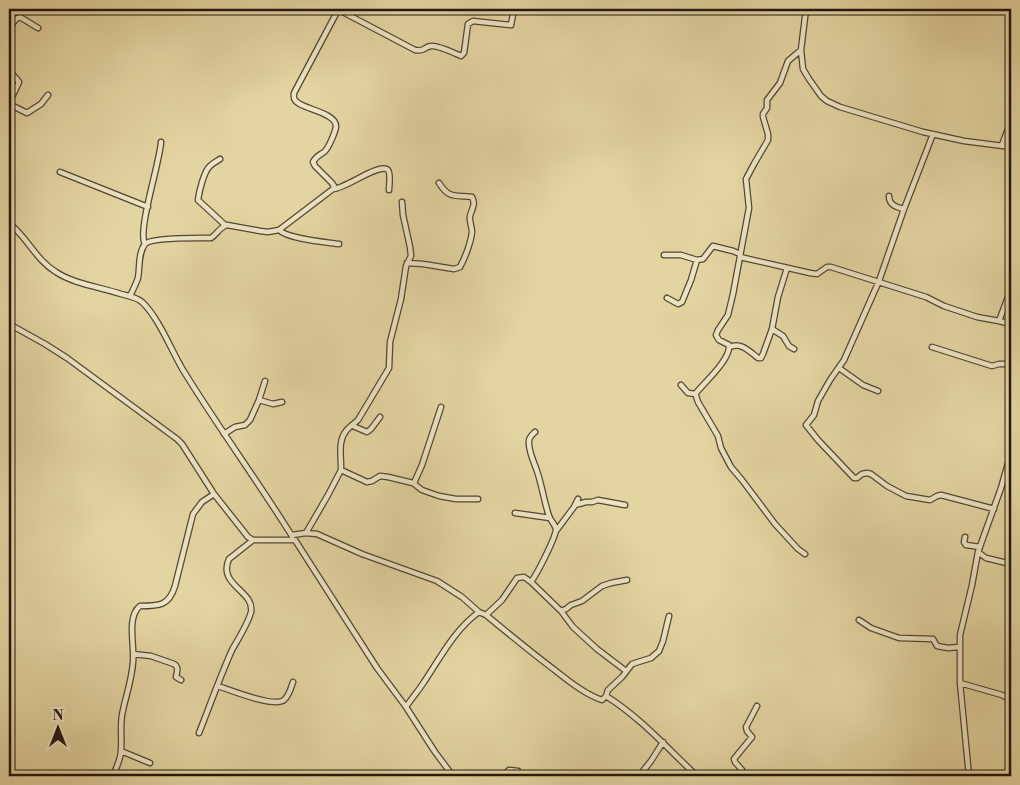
<svg xmlns="http://www.w3.org/2000/svg" width="1020" height="785" viewBox="0 0 1020 785" font-family="'Libre Bodoni',serif">
	<style>
		.lines { fill: none; stroke-linecap: round; stroke-linejoin: round }
		.minor-casing { stroke: #534634; stroke-width: 7 }
		.minor { stroke: #ede4c3; stroke-width: 4.5 }
	</style>
	<rect width="100%" height="100%" fill="#e3d5a2"/>
	<filter id="stains"><feTurbulence type="fractalNoise" baseFrequency=".004" numOctaves="4"/><feColorMatrix values="0 0 0 0 .2 0 0 0 0 .09 0 0 0 0 .02 0 0 0 .5 -.17"/></filter>
	<radialGradient id="worn" r=".72"><stop offset=".6" stop-color="#630" stop-opacity="0"/><stop offset="1" stop-color="#630" stop-opacity=".3"/></radialGradient>
	<g class="lines">
		<defs>
			<path id="minor" d="M 337,9 L 415,50 C 425,52 423,47 431,46 C 438,45 454,53 461,56 L 464,53 L 468,24 L 473,21 L 511,25 L 514,9
				M 806,9 L 801,50 L 803,69 L 809,79 L 821,96 L 827,101 L 840,107 L 923,132 L 964,141 L 1011,147
				M 9,28 L 16,19 L 20,17 L 38,28
				M 801,50 L 788,61 L 780,83 L 767,100 L 767,108 L 763,114 L 763,117 L 768,134 L 768,140 L 754,164 L 746,179 L 749,208 L 733,294 L 728,315 L 718,330 L 716,335 L 719,340 L 729,345 C 731,359 705,382 696,393 L 696,396 L 698,402 L 718,436 L 721,448 L 731,467 L 742,480 L 775,524 L 798,549 L 805,554
				M 9,100 L 13,95 L 19,82 L 14,76
				M 9,104 L 27,113 L 41,104 L 48,95
				M 933,134 L 904,209 L 879,281 L 844,360 L 830,380 L 818,401 L 814,415 L 806,425 L 818,440 L 854,478 L 857,478 L 862,474 L 867,473 L 871,474 L 887,486 L 906,496 L 930,500 L 937,496 L 941,495 L 994,509
				M 1002,145 L 1011,121
				M 220,159 C 217,161 213,163 210,166 C 204,171 199,192 198,200 L 225,225
				M 60,172 L 148,207
				M 333,189 C 345,189 380,162 388,170 C 391,174 389,186 389,190
				M 889,196 C 889,205 896,207 904,209
				M 9,223 C 27,237 36,260 56,272 C 74,284 100,287 121,294 C 128,296 136,297 142,302 C 159,318 171,350 183,370 C 218,427 257,480 292,536
				M 279,230 C 288,239 325,242 339,244
				M 145,244 C 137,231 160,162 161,142
				M 664,255 L 681,255 L 697,260
				M 740,257 L 810,273 L 817,274 L 827,267 L 831,267 L 926,297 L 944,306 L 977,317 L 999,321 L 1011,324
				M 407,263 L 423,264 L 454,269 L 460,267 C 465,258 471,242 472,232 C 472,227 469,221 470,216 C 472,208 476,205 472,197 C 455,195 449,199 439,183
				M 787,268 L 778,297 L 772,329 L 783,336 L 789,346 L 794,349
				M 130,296 C 133,290 136,284 138,278 C 140,267 138,253 145,244 C 151,237 200,238 211,238 C 217,234 220,227 227,225 L 260,231 L 268,232 L 279,230 L 333,189 L 334,186 L 332,183 L 315,166 L 313,162 C 316,156 320,155 324,152 C 329,148 335,132 336,127 C 337,112 300,109 295,100 C 293,98 294,95 294,93 L 338,10
				M 667,298 L 678,304 L 682,302 L 691,280 L 697,260 L 703,259 L 713,246 L 733,251 L 740,254
				M 999,321 L 1011,289
				M 9,324 L 45,344 L 67,358 L 177,439 L 182,444 L 214,494 L 248,537 L 253,540 L 295,540 L 377,668 L 406,707 L 435,752 L 453,776
				M 730,347 C 741,342 749,351 758,358 L 761,358 L 763,354 L 772,329
				M 932,347 L 992,366 L 999,364 L 1011,364
				M 839,368 L 863,385 L 878,391
				M 681,385 L 688,393 L 696,394
				M 259,400 L 273,404 L 282,402
				M 353,426 L 367,432 L 371,429 L 380,417
				M 224,434 L 235,427 L 245,425 L 250,420 L 259,400 L 265,381
				M 341,470 L 367,482 L 372,481 L 380,476 L 388,477 L 413,483 L 422,490 L 439,496 L 456,499 L 478,499
				M 414,483 L 422,465 L 441,407
				M 575,505 L 586,502 L 592,502 L 598,500 L 625,505
				M 515,513 L 550,518
				M 556,531 L 574,507 L 578,499
				M 306,533 L 328,495 L 341,470 L 341,467 C 341,455 338,441 346,431 C 349,427 354,424 358,420 L 389,368 L 390,342 L 401,299 L 406,266 L 411,256 L 410,247 L 403,215 L 402,202
				M 292,535 L 306,533 L 317,534 L 362,554 L 437,581 L 462,597 L 479,612 L 486,615 C 509,634 532,653 556,671 C 570,682 585,694 602,700 L 606,696 C 641,718 667,748 697,776
				M 965,537 L 964,542 L 966,545 L 980,547
				M 978,552 L 986,558 L 1011,564
				M 531,582 C 537,574 556,537 556,529 C 555,524 550,520 549,516 C 544,501 542,486 537,471 C 534,462 528,451 529,441 C 529,437 532,435 535,432
				M 561,611 L 566,609 L 571,605 L 582,601 L 602,586 L 611,583 L 627,580
				M 486,615 L 502,600 L 517,578 L 524,577 L 531,582 L 561,611 L 573,627 L 597,649 L 626,671
				M 859,620 L 871,628 L 899,638 L 933,639 L 937,646 L 948,648 L 959,647
				M 133,654 L 151,656 L 174,664 C 179,667 177,672 176,677 L 181,680
				M 960,683 L 1002,695 L 1011,700
				M 218,686 C 230,690 274,708 284,700 C 289,696 291,688 293,682
				M 606,696 L 608,690 L 622,677 L 632,664 L 651,658 L 659,651 L 663,641 L 669,616
				M 406,707 C 412,698 419,690 424,682 C 440,658 455,629 479,612
				M 199,733 C 210,705 220,677 232,650 C 238,639 248,624 251,612 C 255,591 217,585 229,559 L 253,540
				M 121,751 L 150,763
				M 113,776 C 116,768 121,759 121,750 C 122,739 120,727 122,715 C 125,698 132,680 133,662 C 135,647 126,617 140,606 C 159,606 169,606 175,586 L 193,514 L 202,502 L 214,494
				M 503,776 L 509,770 L 518,771
				M 639,776 L 651,761 L 663,742
				M 739,776 L 742,770 L 735,762 L 734,759 L 752,737 L 747,731 L 746,727 L 757,706
				M 969,776 L 960,683 L 960,635 L 972,585 L 978,552 L 1001,488 L 1011,453"/>
		</defs>
		<use href="#minor" class="minor-casing"/>
		<use href="#minor" class="minor"/>
	</g>
	<rect width="1020" height="785" fill="none" stroke="#e3d5a2" stroke-width="30"/>
	<rect x="10" y="10" width="1000" height="765" fill="none" stroke="#231610" stroke-width="2.5"/>
	<rect x="15" y="15" width="990" height="755" fill="none" stroke="#231610"/>
	<g transform="translate(58 728)" stroke="#ede4c3" stroke-width="4" paint-order="stroke">
	<path d="M0-4L9 19L0 12L-9 19Z" fill="#231610"/>
	<text y="-8" font-size="14" font-weight="bold" text-anchor="middle" fill="#231610">N</text>
	</g>
	<rect width="100%" height="100%" filter="url(#stains)"/>
	<rect width="100%" height="100%" fill="url(#worn)"/>
</svg>
